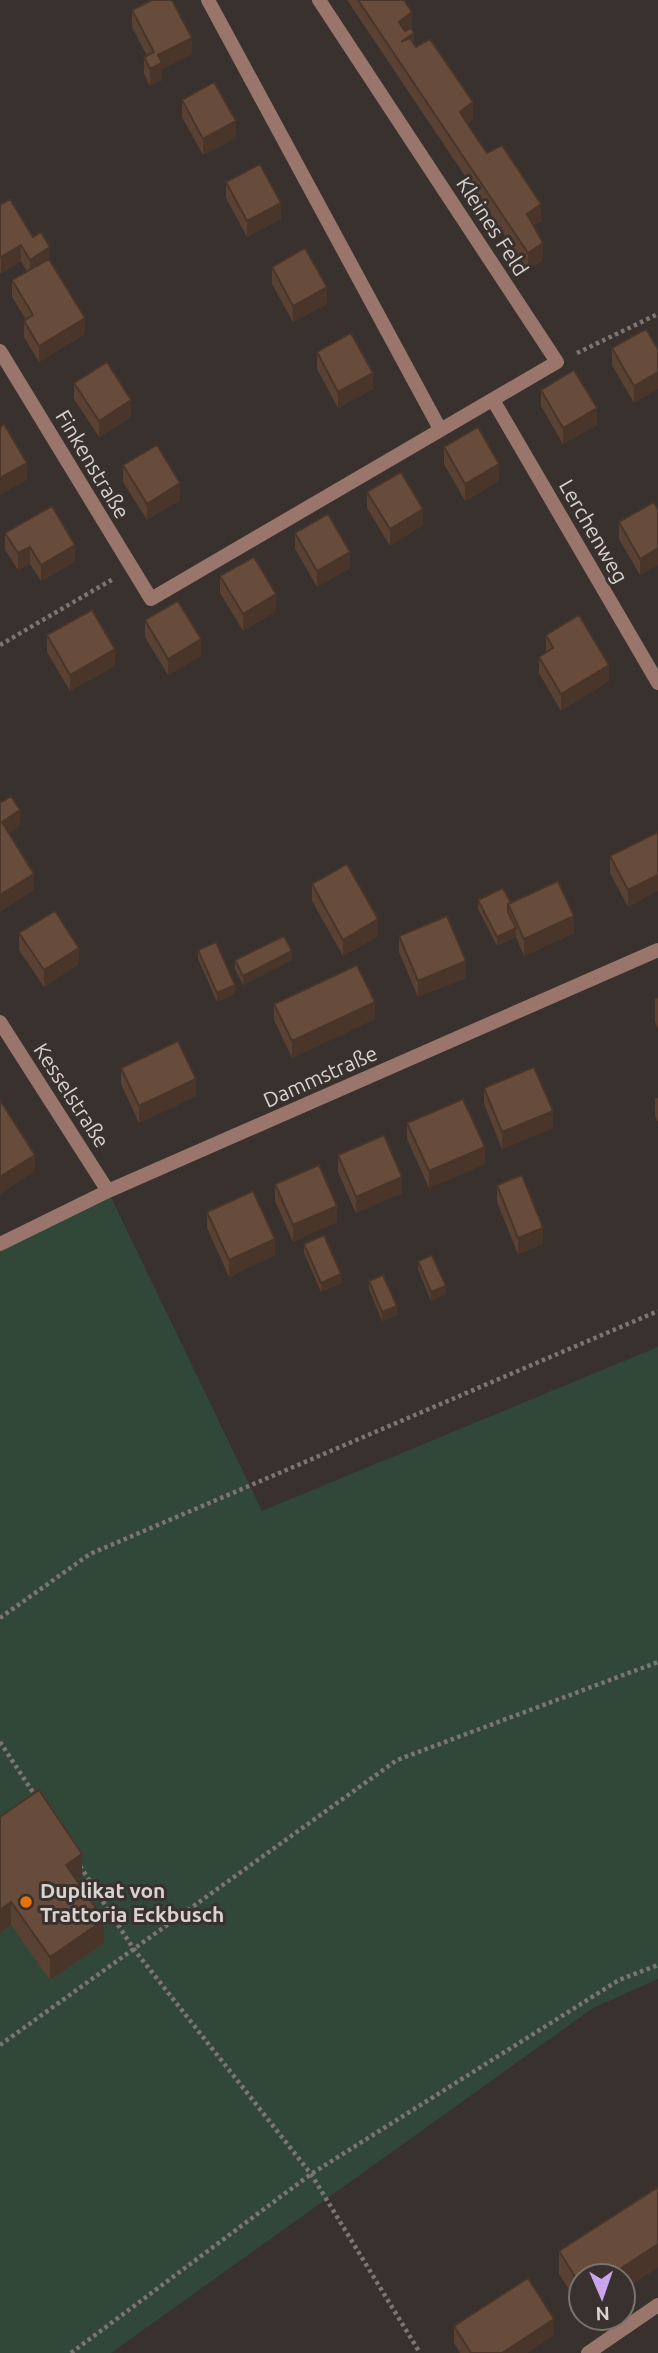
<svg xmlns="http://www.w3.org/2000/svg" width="658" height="2353" viewBox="0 0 658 2353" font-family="Ubuntu,sans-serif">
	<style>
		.green { fill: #314839 }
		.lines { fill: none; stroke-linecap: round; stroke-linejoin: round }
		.path { stroke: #7c7572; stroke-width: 4.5; stroke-dasharray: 3.5 3.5; stroke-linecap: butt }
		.street { stroke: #9a756b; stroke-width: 14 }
		.wall { fill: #594133 }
		.shaded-wall { fill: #493529 }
		.building { fill: #684c3b; stroke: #493529; stroke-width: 2 }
		.food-dot { fill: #e8710a; stroke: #39312d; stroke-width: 2.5 }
		.labels { text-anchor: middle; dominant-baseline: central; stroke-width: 6; stroke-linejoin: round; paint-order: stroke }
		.street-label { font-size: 21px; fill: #d9d3d0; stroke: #39312d }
		.poi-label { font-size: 21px; font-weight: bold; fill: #d9d3d0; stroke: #39312d; text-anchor: start }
	</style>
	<rect width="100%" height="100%" fill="#39312d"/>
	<path class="green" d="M 108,1191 L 262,1511 L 658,1347 L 658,1979 L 593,2008 L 111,2353 L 0,2353 L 0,1249 Z"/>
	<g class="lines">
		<path class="path" d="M 577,353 L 658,314
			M 0,645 L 113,579
			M 0,1618 L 90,1554 L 658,1311
			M 0,1742 L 36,1797
			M 80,1866 L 133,1948 L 311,2174 L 420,2353
			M 0,2045 L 397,1760 L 658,1662
			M 71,2353 L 311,2174 L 619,1980 L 658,1965"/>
		<path class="street" d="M 208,0 L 440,429
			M 0,351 L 151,599 L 557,362 L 319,0
			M 493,400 L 658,683
			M 0,1022 L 108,1191
			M 0,1244 L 108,1191 L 658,950
			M 588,2353 L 658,2305"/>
	</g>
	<path class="wall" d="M 347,0 L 404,0 L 412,29 L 414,44 L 473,119 L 467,123 L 487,153 L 541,221 L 533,226 L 543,260 L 528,270 Z
		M 132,10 L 192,54 L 162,69 L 162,80 L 150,86 L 144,74 L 144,57 L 147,56 L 132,27 Z
		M 182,100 L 236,138 L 203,155 L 182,117 Z
		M 226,182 L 281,219 L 247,237 L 226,198 Z
		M 0,205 L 33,237 L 50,260 L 85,334 L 39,362 L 24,337 L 24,321 L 26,320 L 12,297 L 12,280 L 27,272 L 21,261 L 1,274 L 0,272 Z
		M 272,267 L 327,304 L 293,322 L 272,284 Z
		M 646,329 L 634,403 L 612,365 L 612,348 Z
		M 317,352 L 373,389 L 338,408 L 317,369 Z
		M 74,383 L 131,417 L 99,437 L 74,399 Z
		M 541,390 L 597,425 L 563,444 L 541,406 Z
		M 444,447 L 499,481 L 465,501 L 444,464 Z
		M 123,465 L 180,500 L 147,520 L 123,482 Z
		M 367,492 L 423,525 L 390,546 L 367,508 Z
		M 658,510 L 658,565 L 640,575 L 619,539 L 619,522 Z
		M 5,533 L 75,562 L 41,581 L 30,564 L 18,570 L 5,550 Z
		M 295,533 L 350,568 L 317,587 L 295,549 Z
		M 220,576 L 276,611 L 243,631 L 220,593 Z
		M 145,620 L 201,656 L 168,675 L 145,637 Z
		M 47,635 L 115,666 L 70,691 L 47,652 Z
		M 546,635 L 609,681 L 561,711 L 539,673 L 539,657 L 546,652 Z
		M 658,832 L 628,907 L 610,873 L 610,856 Z
		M 312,884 L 378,936 L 343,956 L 312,901 Z
		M 478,900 L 511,903 L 574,933 L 524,956 L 516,937 L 497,946 L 478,909 Z
		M 19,933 L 79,964 L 44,987 L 19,950 Z
		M 399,936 L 466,978 L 418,997 L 399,952 Z
		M 198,950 L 235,994 L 217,1002 L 198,959 Z
		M 235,960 L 292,960 L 243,985 L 235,969 Z
		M 658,998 L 658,1029 L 655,1022 L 655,999 Z
		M 274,1004 L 375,1019 L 292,1058 L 274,1020 Z
		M 121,1068 L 196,1096 L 139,1123 L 121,1084 Z
		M 484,1088 L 553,1128 L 502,1149 L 484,1104 Z
		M 658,1098 L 658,1122 L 655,1116 L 655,1099 Z
		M 407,1123 L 485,1164 L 429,1188 L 407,1139 Z
		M 338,1155 L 402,1193 L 356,1213 L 338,1172 Z
		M 275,1184 L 337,1222 L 293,1242 L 275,1201 Z
		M 497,1185 L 543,1244 L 518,1254 L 497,1202 Z
		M 207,1212 L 275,1255 L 229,1277 L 207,1228 Z
		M 304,1244 L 341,1283 L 321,1292 L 304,1253 Z
		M 418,1261 L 446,1294 L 431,1301 L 418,1269 Z
		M 369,1281 L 397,1315 L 382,1321 L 369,1289 Z
		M 0,1817 L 82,1877 L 77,1881 L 104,1943 L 50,1980 L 11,1925 L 0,1933 Z
		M 658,2187 L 658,2267 L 623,2290 L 581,2276 L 581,2308 L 559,2274 L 559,2251 Z
		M 454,2326 L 554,2335 L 527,2353 L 460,2353 L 454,2343 Z"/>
	<path class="shaded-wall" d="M 412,12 L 412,29 L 399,38 L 399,22 Z
		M 414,33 L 414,49 L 401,42 Z
		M 192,38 L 192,54 L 162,69 L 162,80 L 150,86 L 150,69 L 158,55 Z
		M 473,102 L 473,119 L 460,129 L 460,112 Z
		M 236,121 L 236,138 L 203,155 L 203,139 Z
		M 281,203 L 281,219 L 247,237 L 247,221 Z
		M 541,204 L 541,221 L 527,231 L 527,214 Z
		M 543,243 L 543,260 L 528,270 L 528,253 Z
		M 21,245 L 21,261 L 1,274 L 1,257 Z
		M 50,247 L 50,264 L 30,276 L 30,260 Z
		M 327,287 L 327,304 L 293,322 L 293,306 Z
		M 85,318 L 85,334 L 39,362 L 39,346 Z
		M 658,372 L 658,389 L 634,403 L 634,386 Z
		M 373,373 L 373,389 L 338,408 L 338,392 Z
		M 131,400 L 131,417 L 99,437 L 99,421 Z
		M 597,408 L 597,425 L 563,444 L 563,428 Z
		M 27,463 L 27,480 L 0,495 L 0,478 Z
		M 499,464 L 499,481 L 465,501 L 465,484 Z
		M 180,483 L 180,500 L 147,520 L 147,504 Z
		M 423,509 L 423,525 L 390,546 L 390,529 Z
		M 75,545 L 75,562 L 41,581 L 41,565 Z
		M 30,547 L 30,564 L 18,570 L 18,553 Z
		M 658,548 L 658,565 L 640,575 L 640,559 Z
		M 350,552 L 350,568 L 317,587 L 317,571 Z
		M 276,594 L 276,611 L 243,631 L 243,614 Z
		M 201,639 L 201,656 L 168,675 L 168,659 Z
		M 115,649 L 115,666 L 70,691 L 70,675 Z
		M 609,665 L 609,681 L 561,711 L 561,694 Z
		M 20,810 L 20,826 L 2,838 L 2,822 Z
		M 34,874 L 34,890 L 0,912 L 0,895 Z
		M 658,875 L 658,891 L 628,907 L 628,890 Z
		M 574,916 L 574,933 L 524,956 L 524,939 Z
		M 378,919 L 378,936 L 343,956 L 343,940 Z
		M 516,928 L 516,937 L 497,946 L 497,937 Z
		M 79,948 L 79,964 L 44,987 L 44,970 Z
		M 292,951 L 292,960 L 243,985 L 243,976 Z
		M 466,961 L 466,978 L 418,997 L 418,981 Z
		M 235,985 L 235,994 L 217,1002 L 217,993 Z
		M 375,1002 L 375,1019 L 292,1058 L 292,1041 Z
		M 196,1079 L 196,1096 L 139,1123 L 139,1106 Z
		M 553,1111 L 553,1128 L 502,1149 L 502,1132 Z
		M 485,1147 L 485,1164 L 429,1188 L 429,1171 Z
		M 35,1155 L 35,1171 L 0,1194 L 0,1177 Z
		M 402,1177 L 402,1193 L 356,1213 L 356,1197 Z
		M 337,1206 L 337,1222 L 293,1242 L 293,1225 Z
		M 543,1228 L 543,1244 L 518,1254 L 518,1238 Z
		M 275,1239 L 275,1255 L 229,1277 L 229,1260 Z
		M 341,1274 L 341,1283 L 321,1292 L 321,1283 Z
		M 446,1286 L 446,1294 L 431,1301 L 431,1292 Z
		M 397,1306 L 397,1315 L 382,1321 L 382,1312 Z
		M 82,1854 L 82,1877 L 66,1888 L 66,1865 Z
		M 11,1902 L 11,1925 L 0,1933 L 0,1910 Z
		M 104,1920 L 104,1943 L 50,1980 L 50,1957 Z
		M 658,2244 L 658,2267 L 623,2290 L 623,2276 L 609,2276 Z
		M 554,2319 L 554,2335 L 527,2353 L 502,2353 Z"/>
	<path class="building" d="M 152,0 L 172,0 L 192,38 L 158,55 L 162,63 L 150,69 L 144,57 L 154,52 L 132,10 Z
		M 358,0 L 404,0 L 412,12 L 399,22 L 405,31 L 411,28 L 414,33 L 401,42 L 410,38 L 416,47 L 430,39 L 473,102 L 460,112 L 476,137 L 487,153 L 502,145 L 541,204 L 527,214 L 543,243 L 528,253 Z
		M 214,82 L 236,121 L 203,139 L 182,100 Z
		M 260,164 L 281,203 L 247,221 L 226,182 Z
		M 10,199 L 33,237 L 41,232 L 50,247 L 30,260 L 21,245 L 1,257 L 0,255 L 0,205 Z
		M 305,248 L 327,287 L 293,306 L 272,267 Z
		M 49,259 L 85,318 L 39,346 L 24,321 L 33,315 L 12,280 Z
		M 646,329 L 658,349 L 658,372 L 634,386 L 612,348 Z
		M 351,333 L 373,373 L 338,392 L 317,352 Z
		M 107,362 L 131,400 L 99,421 L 74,383 Z
		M 574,370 L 597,408 L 563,428 L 541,390 Z
		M 4,424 L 27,463 L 0,478 L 0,427 Z
		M 478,427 L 499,464 L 465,484 L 444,447 Z
		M 157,445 L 180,483 L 147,504 L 123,465 Z
		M 401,472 L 423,509 L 390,529 L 367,492 Z
		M 654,502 L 658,510 L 658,548 L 640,559 L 619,522 Z
		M 52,506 L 75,545 L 41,565 L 30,547 L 18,553 L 5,533 Z
		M 328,514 L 350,552 L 317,571 L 295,533 Z
		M 254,557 L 276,594 L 243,614 L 220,576 Z
		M 178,601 L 201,639 L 168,659 L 145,620 Z
		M 92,610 L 115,649 L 70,675 L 47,635 Z
		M 579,615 L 609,665 L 561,694 L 539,657 L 553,648 L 546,635 Z
		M 11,796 L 20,810 L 2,822 L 34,874 L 0,895 L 0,803 Z
		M 658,832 L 658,875 L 628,890 L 610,856 Z
		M 347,864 L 378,919 L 343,940 L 312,884 Z
		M 558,881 L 574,916 L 524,939 L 508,904 Z
		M 503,888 L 511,903 L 508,904 L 508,912 L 516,928 L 497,937 L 478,900 Z
		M 55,911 L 79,948 L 44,970 L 19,933 Z
		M 447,916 L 466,961 L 418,981 L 399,936 Z
		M 284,936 L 292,951 L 243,976 L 235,960 Z
		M 216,942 L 235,985 L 217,993 L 198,950 Z
		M 357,965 L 375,1002 L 292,1041 L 274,1004 Z
		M 178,1041 L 196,1079 L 139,1106 L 121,1068 Z
		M 534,1067 L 553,1111 L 502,1132 L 484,1088 Z
		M 463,1099 L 485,1147 L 429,1171 L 407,1123 Z
		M 0,1100 L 35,1155 L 0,1177 Z
		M 384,1135 L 402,1177 L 356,1197 L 338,1155 Z
		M 319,1165 L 337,1206 L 293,1225 L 275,1184 Z
		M 522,1175 L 543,1228 L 518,1238 L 497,1185 Z
		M 253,1191 L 275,1239 L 229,1260 L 207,1212 Z
		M 324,1235 L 341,1274 L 321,1283 L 304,1244 Z
		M 432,1255 L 446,1286 L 431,1292 L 418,1261 Z
		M 383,1275 L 397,1306 L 382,1312 L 369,1281 Z
		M 39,1790 L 82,1854 L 66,1865 L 104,1920 L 50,1957 L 11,1902 L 0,1910 L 0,1817 Z
		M 658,2187 L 658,2244 L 609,2276 L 581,2276 L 581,2286 L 559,2251 Z
		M 528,2278 L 554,2319 L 502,2353 L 471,2353 L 454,2326 Z"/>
	<circle class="food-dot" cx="26" cy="1902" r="7"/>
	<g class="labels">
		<g class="street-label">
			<text transform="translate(493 226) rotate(57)">Kleines Feld</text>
			<text transform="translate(93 464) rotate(59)">Finkenstraße</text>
			<text transform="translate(594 531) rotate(60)">Lerchenweg</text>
			<text transform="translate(320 1076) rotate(-24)">Dammstraße</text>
			<text transform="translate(72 1095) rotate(57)">Kesselstraße</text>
		</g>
		<g class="poi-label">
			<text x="40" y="1890">Duplikat von<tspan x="40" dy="24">Trattoria Eckbusch</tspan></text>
		</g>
	</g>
	<g transform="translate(602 2297) rotate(178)"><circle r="33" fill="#39312d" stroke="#79726e" stroke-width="2"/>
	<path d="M0-5L12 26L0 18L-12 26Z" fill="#c9a5ee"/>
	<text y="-10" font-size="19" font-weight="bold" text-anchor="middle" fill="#d9d3d0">N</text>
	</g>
</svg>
